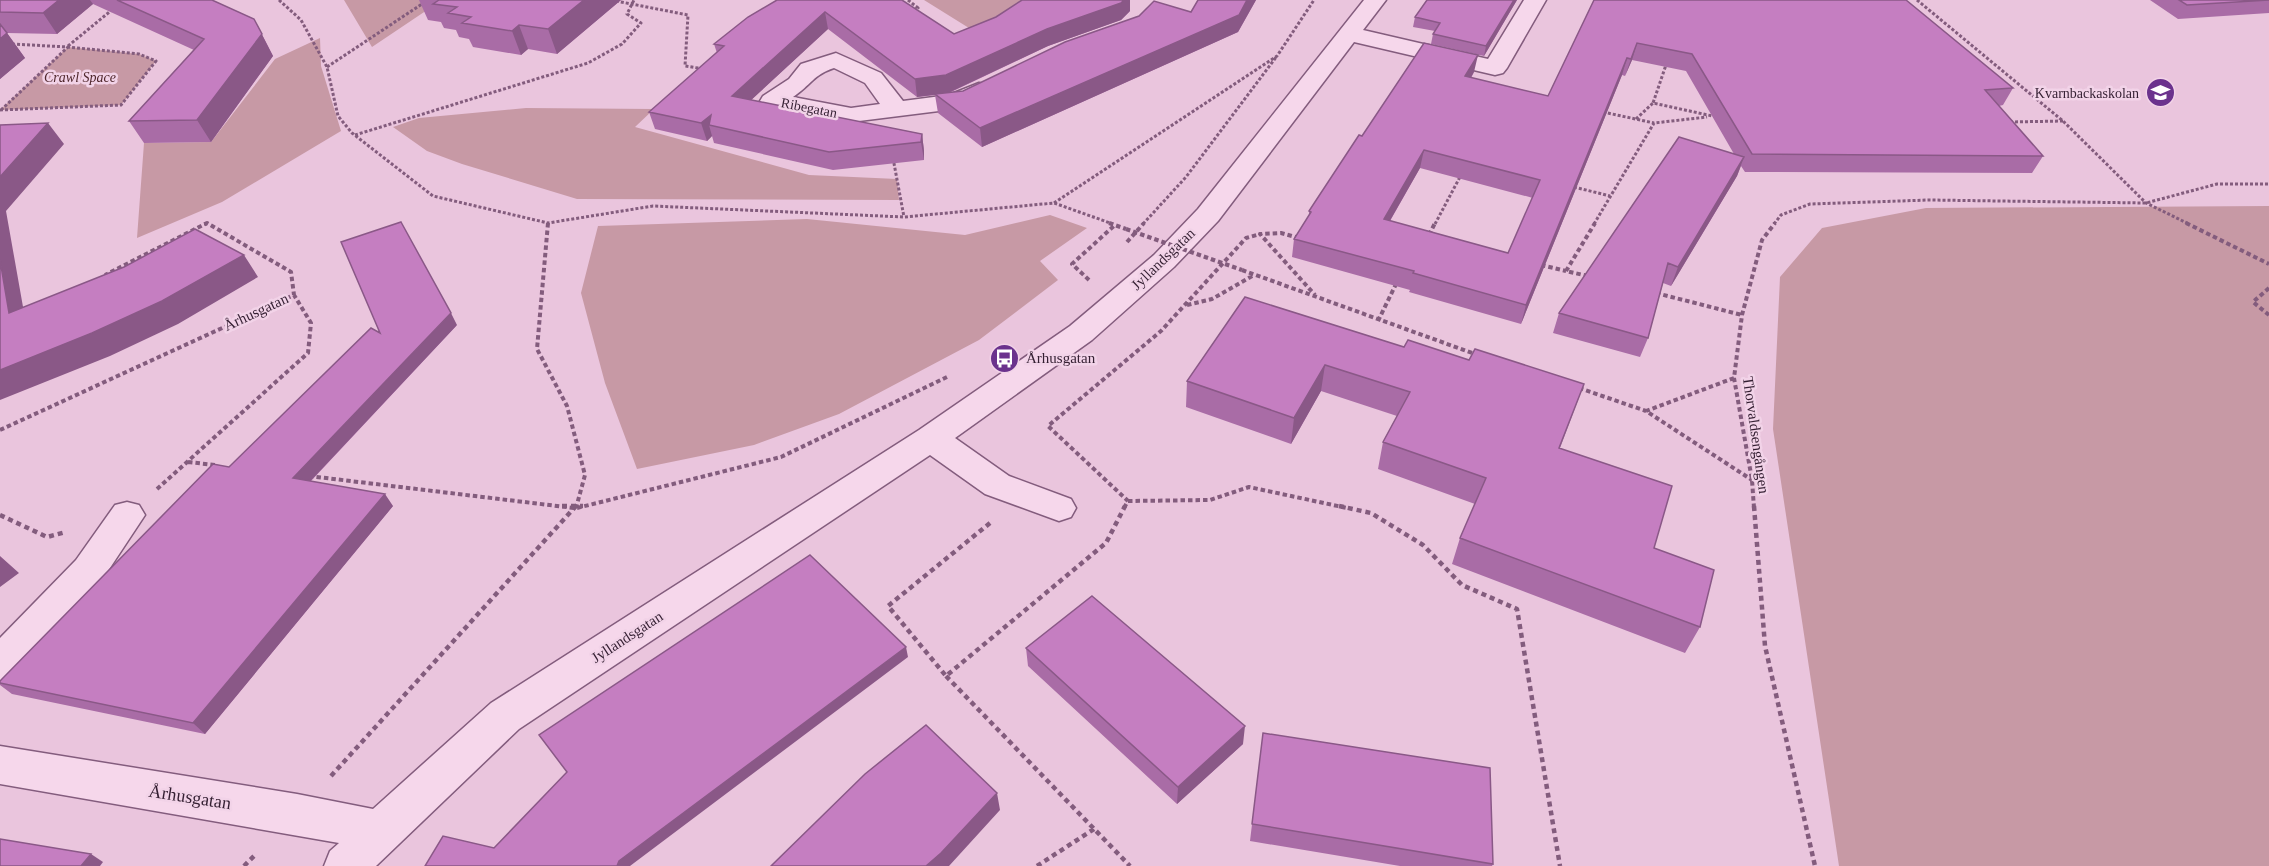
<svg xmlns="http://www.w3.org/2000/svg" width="2269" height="866" viewBox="0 0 2269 866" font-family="'Times New Roman',serif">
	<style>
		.green { fill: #c799a5 }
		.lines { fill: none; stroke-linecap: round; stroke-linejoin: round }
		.minor-casing { stroke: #835c7d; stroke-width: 3 }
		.path-far2 { stroke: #835c7d; stroke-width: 3; stroke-dasharray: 3 2; stroke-linecap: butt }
		.path-far1 { stroke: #835c7d; stroke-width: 4; stroke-dasharray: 4.5 3; stroke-linecap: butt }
		.path { stroke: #835c7d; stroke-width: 4.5; stroke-dasharray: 5 4; stroke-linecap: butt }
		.minor { fill: #f6d7eb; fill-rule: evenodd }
		.path-bridge { stroke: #835c7d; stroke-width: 4; stroke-dasharray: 4.5 3; stroke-linecap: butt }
		.wall { fill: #a96ca6; fill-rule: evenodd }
		.shaded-wall { fill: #8a5887 }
		.building { fill: #c57ec1; stroke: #8a5887; stroke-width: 1.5; fill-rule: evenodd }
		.labels { text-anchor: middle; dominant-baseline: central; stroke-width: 5; stroke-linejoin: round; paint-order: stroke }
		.far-park-label { font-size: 14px; font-style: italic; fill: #4f272c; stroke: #f2d3e8 }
		.far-poi-label { font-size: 14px; fill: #341f32; stroke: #f2d3e8; text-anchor: end }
		.far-street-label { font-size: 14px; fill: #341f32; stroke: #f2d3e8 }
		.street-label { font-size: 15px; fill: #341f32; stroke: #f2d3e8 }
		.poi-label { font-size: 15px; fill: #341f32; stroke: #f2d3e8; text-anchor: start }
		.near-street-label { font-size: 18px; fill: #341f32; stroke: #f2d3e8 }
	</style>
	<rect width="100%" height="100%" fill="#eac5dd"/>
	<path class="green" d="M 344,0 L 442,0 L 372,47 Z
		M 924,0 L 1035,0 L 977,33 Z
		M 320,38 L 321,66 L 341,131 L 222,202 L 137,238 L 144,143 L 211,142 L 275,59 Z
		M 68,47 L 139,54 L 156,61 L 121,105 L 0,110 Z
		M 526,108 L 654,109 L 635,127 L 809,175 L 897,179 L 899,200 L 577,199 L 462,164 L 427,151 L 393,127 L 419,118 Z
		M 2269,206 L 2269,866 L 1839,866 L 1773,429 L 1780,277 L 1822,228 L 1926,208 Z
		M 1050,215 L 1087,228 L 1040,261 L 1058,280 L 979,340 L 839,414 L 754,445 L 637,469 L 605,383 L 581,293 L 598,226 L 807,219 L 965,235 Z"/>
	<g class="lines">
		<defs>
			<path id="minor" d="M 1364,0 L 1386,0 L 1363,30 L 1488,59 L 1524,0 L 1546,0 L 1507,68 L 1503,73 L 1495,75 L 1354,42 L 1218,221 L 1174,267 L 1092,340 L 955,438 L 1009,476 L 1071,499 L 1076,508 L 1071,517 L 1059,521 L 985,494 L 930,455 L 519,729 L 376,866 L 324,866 L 330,851 L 339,843 L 0,784 L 0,746 L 297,794 L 373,809 L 491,703 L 919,430 L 1070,326 L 1154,255 L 1198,209 Z
				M 836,53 L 881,73 L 903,101 L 949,95 L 979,83 L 988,85 L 991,90 L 988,95 L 955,109 L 851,122 L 772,108 L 763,106 L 760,101 L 763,96 L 789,79 L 801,64 ZM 834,68 L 865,83 L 880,104 L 851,108 L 793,97 C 811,85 813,75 834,68 Z
				M 127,502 L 139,505 L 145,515 L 102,580 L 14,676 L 0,681 L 0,638 L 76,560 L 115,505 Z"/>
		</defs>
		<use href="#minor" class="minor-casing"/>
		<path class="path-far2" d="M 279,0 L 301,20 L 327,67 L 338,116 L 352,133 L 433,196 L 548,223 L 653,206 L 904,217 L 1054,203 L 1113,224
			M 611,0 L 688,15 L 685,66 L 704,69
			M 908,0 L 918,8 L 912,11
			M 1917,0 L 2063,121 L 2146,203 L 2189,224
			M 68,46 L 113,9
			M 1667,62 L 1653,103 L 1717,117
			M 327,67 L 428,0
			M 0,110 L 121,105 L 156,61 L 139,54 L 68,47
			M 1,110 L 68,47 L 11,44
			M 1603,112 L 1654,123
			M 1636,119 L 1653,103
			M 2010,122 L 2063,121
			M 355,135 L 588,63 L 622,44 L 641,23 L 627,14 L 634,0
			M 893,158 L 904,217
			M 1574,187 L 1610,196
			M 1054,203 L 1277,56 L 1314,0
			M 204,224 L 209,224
			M 1143,224 L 1186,177 L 1277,56
			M 1435,224 L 1461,175
			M 1594,224 L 1654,123 L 1707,117
			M 1774,224 L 1781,215 L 1810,204 L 1929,200 L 2146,203 L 2217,184 L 2269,184"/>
		<path class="path-far1" d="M 548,223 L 537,349 L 567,406 L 585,475 L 576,508
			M 1109,223 L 1126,229
			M 2186,223 L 2269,264
			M 1429,235 L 1435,223
			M 1299,238 L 1281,233 L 1260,234 L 1315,295
			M 1127,242 L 1144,223
			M 1541,265 L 1566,271
			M 1242,270 L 1475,354
			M 1588,276 L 1566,271 L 1595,223
			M 1089,280 L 1072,264 L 1115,225
			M 2269,288 L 2253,302 L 2269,315
			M 1656,293 L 1742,315
			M 1187,305 L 1212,299 L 1254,275
			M 1378,321 L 1397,282
			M 1734,378 L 1646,411 L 1752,480
			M 1579,388 L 1646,411
			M 0,430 L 294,295 L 291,272 L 207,223 L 105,275
			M 188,462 L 215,465
			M 309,476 L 574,508
			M 157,489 L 308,353 L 311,323 L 294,295
			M 1128,501 L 1210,500 L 1249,487 L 1347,508
			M 577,508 L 781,457 L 947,377
			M 1124,508 L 1128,501 L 1048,426 L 1161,331 L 1246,238 L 1260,234
			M 1754,508 L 1752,480 L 1734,378 L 1742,315 L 1762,240 L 1775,223"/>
		<path class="path" d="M 562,506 L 583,506
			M 1339,506 L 1371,513 L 1423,545 L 1462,585 L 1517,609 L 1560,866
			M 1754,506 L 1765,646 L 1815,866
			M 0,515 L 47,537 L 66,532
			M 990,523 L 888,606 L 946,676 L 1106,543 L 1125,506
			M 946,676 L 1130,866
			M 331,776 L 576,506
			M 244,866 L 255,855
			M 1037,866 L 1094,829"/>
		<use href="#minor" class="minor"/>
		<path class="path-bridge" d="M 1126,229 L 1242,270"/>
	</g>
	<path class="wall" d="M 0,0 L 212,0 L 254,19 L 273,56 L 211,142 L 144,143 L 129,121 L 194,50 L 93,4 L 57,34 L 7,33 L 25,58 L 0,79 Z
		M 419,0 L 621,0 L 557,54 L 528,49 L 521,55 L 473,47 L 469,39 L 459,37 L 456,30 L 444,28 L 441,22 L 428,20 Z
		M 777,0 L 954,34 L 1130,11 L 1121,20 L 1048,46 L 949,93 L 963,91 L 1191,12 L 1198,0 L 1256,0 L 1238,32 L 982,147 L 938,113 L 935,95 L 917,97 L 828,29 L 751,100 L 922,134 L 924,151 L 924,160 L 833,170 L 714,143 L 712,136 L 707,141 L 655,129 L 649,112 L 717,53 L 714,44 Z
		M 1427,0 L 1517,0 L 1484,56 L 1431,44 L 1433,34 L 1435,31 L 1413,27 L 1415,17 Z
		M 1594,0 L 2013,88 L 2003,105 L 1999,106 L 2043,156 L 2032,173 L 1745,172 L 1741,166 L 1737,176 L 1671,286 L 1663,283 L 1648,338 L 1640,357 L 1553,333 L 1559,313 L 1734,154 L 1686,71 L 1632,60 L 1625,76 L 1622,75 L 1521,324 L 1409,292 L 1410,290 L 1292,257 L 1294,239 L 1309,216 L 1309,211 L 1362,136 L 1474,72 L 1471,78 L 1548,96 ZM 1420,168 L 1533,198 L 1508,253 L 1390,221 Z
		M 2150,0 L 2269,0 L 2269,13 L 2178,19 Z
		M 457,325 L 311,481 L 393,506 L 205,734 L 12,694 L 0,685 L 0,681 L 229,467 Z
		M 1404,347 L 1584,384 L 1560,448 L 1654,548 L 1700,627 L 1685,653 L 1452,564 L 1460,538 L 1475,504 L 1378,469 L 1383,442 L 1397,416 L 1321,391 L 1291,444 L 1186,407 L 1187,381 Z
		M 1026,648 L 1243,744 L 1177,804 L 1028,666 Z
		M 1263,733 L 1493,864 L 1492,866 L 1400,866 L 1250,841 Z"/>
	<path class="shaded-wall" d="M 59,0 L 90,0 L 93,4 L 57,34 L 43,13 Z
		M 584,0 L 621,0 L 557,54 L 548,29 Z
		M 1124,0 L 1130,0 L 1130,11 L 1121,20 L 1048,46 L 948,93 L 917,97 L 915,79 Z
		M 1247,0 L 1256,0 L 1238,32 L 982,147 L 980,128 Z
		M 1514,0 L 1517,0 L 1484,56 L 1486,46 Z
		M 825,12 L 828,29 L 736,114 L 732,96 Z
		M 254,19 L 273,56 L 211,142 L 197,120 Z
		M 519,25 L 528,49 L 521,55 L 512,31 Z
		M 7,33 L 25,58 L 0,79 L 0,39 Z
		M 1637,43 L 1632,60 L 1625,76 L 1631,59 Z
		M 1478,55 L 1474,72 L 1461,94 L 1465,76 Z
		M 1627,58 L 1622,75 L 1521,324 L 1526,305 Z
		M 711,115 L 709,125 L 712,136 L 707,141 L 701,123 Z
		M 48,123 L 64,144 L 6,211 L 28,335 L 9,313 L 0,260 L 0,177 Z
		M 922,134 L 924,151 L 924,160 L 921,142 Z
		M 1424,150 L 1420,168 L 1380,238 L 1384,219 Z
		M 1744,157 L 1737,176 L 1671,286 L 1678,267 Z
		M 244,255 L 258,277 L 178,324 L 110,356 L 0,400 L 0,370 Z
		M 451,313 L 457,325 L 302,490 L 293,478 Z
		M 1325,365 L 1321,391 L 1291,444 L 1294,418 Z
		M 385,494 L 393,506 L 205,734 L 193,723 Z
		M 0,556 L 19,573 L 0,587 Z
		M 906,647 L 908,657 L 630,866 L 617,866 L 619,861 Z
		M 1245,726 L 1243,744 L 1177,804 L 1178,787 Z
		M 997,793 L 1000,810 L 949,866 L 926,866 Z
		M 91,854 L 103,862 L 100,866 L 81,866 Z"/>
	<path class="building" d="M 0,0 L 59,0 L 43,13 L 0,12 Z
		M 117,0 L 212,0 L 254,19 L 262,34 L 197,120 L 129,121 L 204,39 Z
		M 439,0 L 584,0 L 548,29 L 519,25 L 512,31 L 462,23 L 471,17 L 448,13 L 457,7 L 433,4 Z
		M 777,0 L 902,0 L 954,34 L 996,17 L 1022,0 L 1124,0 L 1121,3 L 1047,29 L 946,75 L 915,79 L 825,12 L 732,96 L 922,134 L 921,142 L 829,152 L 709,125 L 711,115 L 701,123 L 649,112 L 724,46 L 714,44 L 748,17 Z
		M 1198,0 L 1247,0 L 1239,15 L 980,128 L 935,94 L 963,91 L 1065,42 L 1139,16 L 1154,1 L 1191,12 Z
		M 1427,0 L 1514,0 L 1486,46 L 1433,34 L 1440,23 L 1415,17 Z
		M 1594,0 L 1906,0 L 2013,88 L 1985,90 L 2043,156 L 1752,154 L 1692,54 L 1637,43 L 1631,59 L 1627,58 L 1526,305 L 1413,273 L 1414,271 L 1294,239 L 1311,212 L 1309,211 L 1359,135 L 1362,136 L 1424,43 L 1478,55 L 1465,76 L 1548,96 ZM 1424,150 L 1540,180 L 1508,253 L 1384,219 Z
		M 2179,0 L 2269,0 L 2187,5 Z
		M 0,24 L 7,33 L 0,39 Z
		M 48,123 L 0,177 L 0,125 Z
		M 1679,137 L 1744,157 L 1678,267 L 1668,263 L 1648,338 L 1559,313 Z
		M 401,222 L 451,313 L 293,478 L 385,494 L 193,723 L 0,683 L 0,681 L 213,464 L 229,467 L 371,328 L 380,333 L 341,242 Z
		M 195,229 L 244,255 L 162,301 L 92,333 L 0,370 L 0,260 L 9,313 L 124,267 Z
		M 1245,297 L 1404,347 L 1408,340 L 1469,360 L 1475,349 L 1584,384 L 1559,448 L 1672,486 L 1654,548 L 1714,570 L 1700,627 L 1460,538 L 1486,478 L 1383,442 L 1410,392 L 1325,365 L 1294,418 L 1187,381 Z
		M 810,555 L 906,647 L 619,861 L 617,866 L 425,866 L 443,836 L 494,848 L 567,772 L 539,735 Z
		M 1092,596 L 1245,726 L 1178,787 L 1026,648 Z
		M 926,725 L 997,793 L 941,853 L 926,866 L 771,866 L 865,774 Z
		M 1263,733 L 1490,768 L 1493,864 L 1252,824 Z
		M 0,839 L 91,854 L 81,866 L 0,866 Z"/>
	<defs>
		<symbol id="school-disc" viewBox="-11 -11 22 22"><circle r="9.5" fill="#6b328d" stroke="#f2d3e8"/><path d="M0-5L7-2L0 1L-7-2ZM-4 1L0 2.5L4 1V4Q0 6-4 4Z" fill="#fff"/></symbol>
		<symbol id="bus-disc" viewBox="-11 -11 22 22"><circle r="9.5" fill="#6b328d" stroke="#f2d3e8"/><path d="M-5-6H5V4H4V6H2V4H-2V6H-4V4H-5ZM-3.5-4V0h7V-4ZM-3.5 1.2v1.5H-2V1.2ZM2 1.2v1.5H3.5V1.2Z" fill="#fff"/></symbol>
	</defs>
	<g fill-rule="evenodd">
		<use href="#school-disc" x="2144" y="76" width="33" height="33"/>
		<use href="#bus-disc" x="988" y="342" width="33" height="33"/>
	</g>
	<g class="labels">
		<g class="far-park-label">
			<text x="80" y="77">Crawl Space</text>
		</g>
		<g class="far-poi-label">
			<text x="2139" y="93">Kvarnbackaskolan</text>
		</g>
		<g class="far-street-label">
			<text transform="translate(809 108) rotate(11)">Ribegatan</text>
		</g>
		<g class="street-label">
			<text transform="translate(1163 259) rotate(-44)">Jyllandsgatan</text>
			<text transform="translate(256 312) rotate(-25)">Århusgatan</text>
			<text transform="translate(1756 435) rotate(82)">Thorvaldsengången</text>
			<text transform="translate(627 637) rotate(-33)">Jyllandsgatan</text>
		</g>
		<g class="poi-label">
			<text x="1026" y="358">Århusgatan</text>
		</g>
		<g class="near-street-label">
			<text transform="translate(190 797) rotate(9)">Århusgatan</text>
		</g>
	</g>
</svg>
